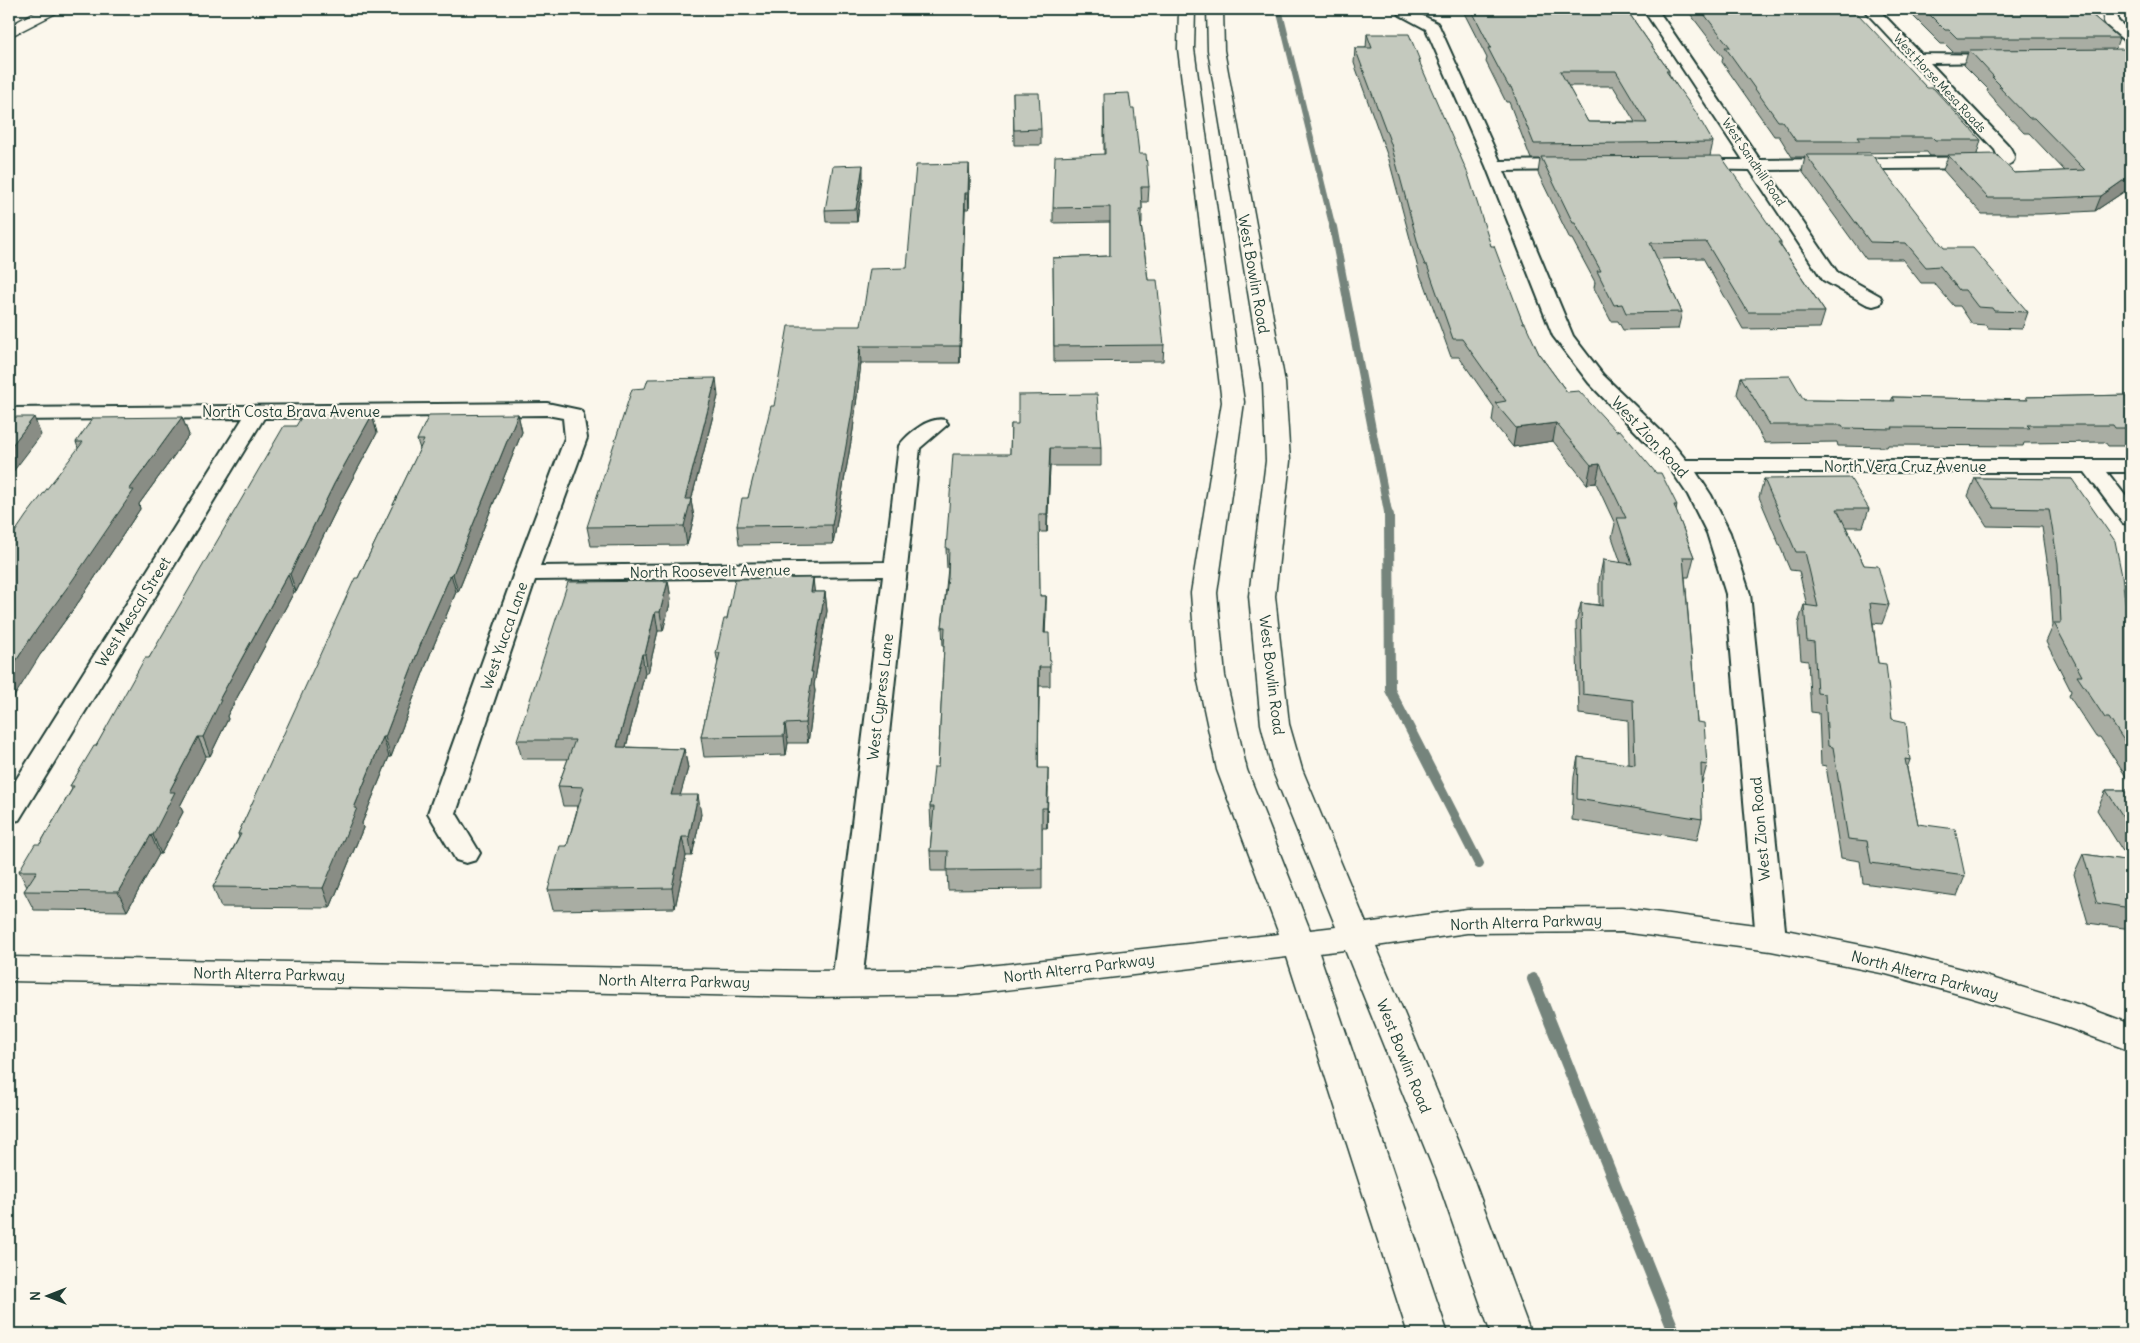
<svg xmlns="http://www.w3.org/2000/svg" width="2140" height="1343" viewBox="0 0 2140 1343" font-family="Delius,sans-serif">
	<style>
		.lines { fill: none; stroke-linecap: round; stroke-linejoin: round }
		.stream-far3 { stroke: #74847b; stroke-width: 6 }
		.stream-far2 { stroke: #74847b; stroke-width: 8 }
		.stream-far1 { stroke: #74847b; stroke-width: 10 }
		.stream { stroke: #74847b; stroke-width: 12 }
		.minor-casing { stroke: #1f3d34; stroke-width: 4 }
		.tertiary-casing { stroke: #1f3d34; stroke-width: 3 }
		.minor { fill: #fbf7ec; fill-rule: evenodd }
		.tertiary { fill: #fbf7ec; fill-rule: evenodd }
		.wall { fill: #a9ada3; stroke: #1f3d34; fill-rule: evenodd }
		.shaded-wall { fill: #898d85; stroke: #1f3d34 }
		.building { fill: #c4c9be; stroke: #1f3d34; fill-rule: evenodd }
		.labels { text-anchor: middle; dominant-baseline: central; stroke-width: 4.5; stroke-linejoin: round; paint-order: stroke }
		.far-street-label { font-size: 12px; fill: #1f3d34; stroke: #fbf7ec }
		.street-label { font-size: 15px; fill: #1f3d34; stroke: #fbf7ec }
	</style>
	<rect width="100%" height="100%" fill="#fbf7ec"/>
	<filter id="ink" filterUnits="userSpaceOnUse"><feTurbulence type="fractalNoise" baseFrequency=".02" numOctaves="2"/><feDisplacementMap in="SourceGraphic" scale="10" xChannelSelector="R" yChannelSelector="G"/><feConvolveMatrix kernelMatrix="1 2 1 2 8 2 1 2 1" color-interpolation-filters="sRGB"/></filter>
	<g filter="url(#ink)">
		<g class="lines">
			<path class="stream-far3" d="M 1279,9 L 1333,228"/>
			<path class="stream-far2" d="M 1333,227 L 1389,517"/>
			<path class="stream-far1" d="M 1389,515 L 1390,690 L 1479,864"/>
			<path class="stream" d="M 1533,979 L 1675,1334"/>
			<defs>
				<path id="minor" d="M 1401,9 L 1410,9 L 1437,23 L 1439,26 L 1500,161 L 1572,160 L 1578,161 L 1580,165 L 1578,169 L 1572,170 L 1504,171 L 1573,336 L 1603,375 L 1668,438 L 1686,460 L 2131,460 L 2131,472 L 2107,472 L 2131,503 L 2131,525 L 2123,523 L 2085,472 L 1696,472 L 1711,495 L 1730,533 L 1750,594 L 1786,939 L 1781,947 L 1771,950 L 1761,947 L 1756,939 L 1726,594 L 1707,533 L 1688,495 L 1667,464 L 1589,383 L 1553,336 L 1486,166 L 1426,29 L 1400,15 L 1398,12 Z
					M 1643,9 L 1657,9 L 1760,160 L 1998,157 L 1995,150 L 1863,9 L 1878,9 L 1921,54 L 2006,55 L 2008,58 L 2006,61 L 2001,62 L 1930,63 L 2008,145 C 2020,162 2013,164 1996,168 L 1767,170 L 1837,272 L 1880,296 L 1882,300 L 1880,304 L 1873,306 L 1866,304 L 1823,280 L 1750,170 L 1686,169 L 1684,165 L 1686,161 L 1692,160 L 1743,160 Z
					M 2103,9 L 2117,9 L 2118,21 L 2131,32 L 2131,43 L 2126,42 L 2106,25 L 2104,22 Z
					M 547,403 L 580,410 L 583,414 L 587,438 L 540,566 L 885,562 L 899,446 C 908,433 930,416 945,420 L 948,424 L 920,448 L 862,983 L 858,991 L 847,994 L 836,991 L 832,983 L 883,576 L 535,580 L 456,813 L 480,853 L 476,860 L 466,863 L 456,860 L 428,813 L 514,573 L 565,438 L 563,418 L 547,415 L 264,418 L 19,820 L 9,822 L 9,791 L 243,418 L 9,420 L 9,408 Z"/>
				<path id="tertiary" d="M 41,9 L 60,9 L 58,12 L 9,37 L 9,26 Z
					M 1179,9 L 1195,9 L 1194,49 L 1244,402 L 1217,593 L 1225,676 L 1247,770 L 1310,930 L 1336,927 L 1272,769 L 1261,724 L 1249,596 L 1266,461 L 1263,383 L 1208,50 L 1207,9 L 1223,9 L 1224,50 L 1285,383 L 1290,461 L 1275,596 L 1289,724 L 1302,769 L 1366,923 L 1467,909 L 1622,908 L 1771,927 L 1886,950 L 1969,971 L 2080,1005 L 2131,1024 L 2131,1051 L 2058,1024 L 1969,997 L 1886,974 L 1771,951 L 1622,932 L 1467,933 L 1376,946 L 1473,1178 L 1531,1334 L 1491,1334 L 1437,1178 L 1345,950 L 1319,953 L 1448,1334 L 1408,1334 L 1287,957 L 962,995 L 813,997 L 9,981 L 9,957 L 813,971 L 962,969 L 1279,934 L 1217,770 L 1197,676 L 1191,593 L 1222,402 L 1178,49 Z"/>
			</defs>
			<use href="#minor" class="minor-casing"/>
			<use href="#tertiary" class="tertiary-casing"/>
			<use href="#minor" class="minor"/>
			<use href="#tertiary" class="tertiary"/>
		</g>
		<path class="wall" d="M 1462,9 L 1626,9 L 1669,71 L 1669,74 L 1713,142 L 1710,156 L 1781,242 L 1781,246 L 1825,312 L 1820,328 L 1743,329 L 1703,258 L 1657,259 L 1682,312 L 1678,329 L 1623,330 L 1618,321 L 1611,321 L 1594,288 L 1595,282 L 1572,239 L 1570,239 L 1538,173 L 1540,159 L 1531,159 L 1509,102 L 1506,102 L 1486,62 L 1487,58 ZM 1568,86 L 1613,86 L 1635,122 L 1588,122 Z
			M 1692,9 L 1849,9 L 1927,88 L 1981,140 L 1977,154 L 2014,173 L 2065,171 L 2029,133 L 2024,133 L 1995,102 L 1995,100 L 1987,91 L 1988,89 L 1964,65 L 1968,52 L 1953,52 L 1945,44 L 1941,44 L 1906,9 L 2085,9 L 2119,38 L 2115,50 L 2131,187 L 2095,211 L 2040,214 L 1982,214 L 1943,170 L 1948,156 L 1930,156 L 1927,152 L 1857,153 L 1856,155 L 1944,248 L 2028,312 L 2022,329 L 1988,328 L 1986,325 L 1972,324 L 1960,306 L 1954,306 L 1934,283 L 1921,283 L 1902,259 L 1866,259 L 1802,171 L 1805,157 L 1792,157 L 1779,136 L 1774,136 L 1722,62 L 1723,57 L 1691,15 Z
			M 1367,34 L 1420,61 L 1420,64 L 1491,246 L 1523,323 L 1539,354 L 1567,392 L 1677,505 L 1676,511 L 1694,557 L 1689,577 L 1685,577 L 1697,722 L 1707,765 L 1701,786 L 1702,819 L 1697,840 L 1572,820 L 1574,777 L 1578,757 L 1629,765 L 1628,720 L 1579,714 L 1576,623 L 1581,603 L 1599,605 L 1599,580 L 1603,560 L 1621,563 L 1612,537 L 1615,524 L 1596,483 L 1587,484 L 1553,441 L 1513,447 L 1492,421 L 1494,407 L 1459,357 L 1451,357 L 1424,282 L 1423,282 L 1419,272 L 1389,160 L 1354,63 L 1355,48 L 1366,48 Z
			M 1013,93 L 1041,129 L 1041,145 L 1014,145 Z
			M 1104,107 L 1131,108 L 1139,154 L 1149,187 L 1148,202 L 1142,202 L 1142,224 L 1141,224 L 1148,280 L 1164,345 L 1163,361 L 1054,362 L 1053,258 L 1110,256 L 1110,222 L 1053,223 L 1053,208 L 1104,154 Z
			M 863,178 L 857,222 L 826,222 L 825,210 Z
			M 970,180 L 969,209 L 965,209 L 960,363 L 861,363 L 853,430 L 833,544 L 739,545 L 737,526 L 748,498 L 774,406 L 861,326 L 907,268 Z
			M 1741,377 L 1804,400 L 1891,401 L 1893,397 L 2025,400 L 2026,397 L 2131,395 L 2131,453 L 2126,446 L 2108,446 L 2105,442 L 2024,443 L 2023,446 L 1888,445 L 1887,447 L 1838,446 L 1837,442 L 1765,443 L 1737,394 Z
			M 718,396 L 691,501 L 694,517 L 687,545 L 591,546 L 587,527 Z
			M 518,414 L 522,432 L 458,592 L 456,592 L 431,652 L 391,757 L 389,757 L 362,823 L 363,828 L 330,908 L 221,907 L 213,887 L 239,837 L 238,834 L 358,578 L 420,449 L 417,440 Z
			M 372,415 L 377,433 L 340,502 L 296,592 L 294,592 L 227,716 L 228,719 L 210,756 L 206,756 L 180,806 L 183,812 L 161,854 L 159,854 L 127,911 L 34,910 L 24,891 L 27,887 L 19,871 L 40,844 L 72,789 L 70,786 L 96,746 L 149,658 L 296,426 Z
			M 182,417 L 189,435 L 139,504 L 140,509 L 80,600 L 40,655 L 78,448 L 76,442 Z
			M 1011,424 L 1101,448 L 1101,466 L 1050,466 L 1047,532 L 1039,532 L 1040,596 L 1046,596 L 1045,633 L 1050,667 L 1050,686 L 1039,686 L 1038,768 L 1048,788 L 1047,828 L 1042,828 L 1042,889 L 948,890 L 947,871 L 931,871 L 930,851 L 932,827 L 931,827 L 930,807 L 938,767 L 944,646 L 943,646 L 942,627 L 948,568 L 947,568 L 946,549 L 1010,454 Z
			M 1975,478 L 2072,479 L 2129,634 L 2131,639 L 2131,784 L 2100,737 L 2096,737 L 2069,696 L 2071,691 L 2046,642 L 2053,626 L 2050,581 L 2042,527 L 1987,526 L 1968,496 Z
			M 1764,479 L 1869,509 L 1863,527 L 1846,527 L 1864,565 L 1889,605 L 1882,624 L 1873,623 L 1878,663 L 1892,719 L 1910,760 L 1907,768 L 1918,824 L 1965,876 L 1957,896 L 1863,883 L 1860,861 L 1841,858 L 1826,766 L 1821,765 L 1819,713 L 1811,712 L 1808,661 L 1801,660 L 1798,624 L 1804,605 L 1807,606 L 1799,571 L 1790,570 L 1759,497 Z
			M 813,578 L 814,592 L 825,592 L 827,611 L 814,685 L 815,691 L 808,743 L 788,743 L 786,755 L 704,757 L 701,737 L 718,663 L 716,653 L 727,619 Z
			M 668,581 L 671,599 L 663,631 L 658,631 L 648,673 L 645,673 L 626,747 L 684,749 L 688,768 L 680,795 L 701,814 L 692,856 L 686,856 L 675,908 L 553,910 L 548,890 L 567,846 L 578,806 L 563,806 L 558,786 L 568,759 L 522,759 L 517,740 Z
			M 2106,790 L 2131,790 L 2131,929 L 2088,923 L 2074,874 L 2083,854 L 2129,861 L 2097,810 Z"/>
		<path class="shaded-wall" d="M 969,164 L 970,180 L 969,209 L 968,193 Z
			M 863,165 L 863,178 L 857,222 L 856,209 Z
			M 2131,175 L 2131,187 L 2095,211 L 2101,196 Z
			M 965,193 L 965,209 L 960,363 L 960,346 Z
			M 860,346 L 861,363 L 853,430 L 833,544 L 832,525 Z
			M 716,378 L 718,396 L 691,501 L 694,517 L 687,545 L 684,526 L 685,499 Z
			M 518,414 L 522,432 L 458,592 L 453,574 Z
			M 372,415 L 377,433 L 340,502 L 296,592 L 290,574 L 334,484 Z
			M 34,417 L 41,435 L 9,477 L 9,449 Z
			M 182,417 L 189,435 L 139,504 L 140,509 L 80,600 L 40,655 L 9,705 L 9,672 L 32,636 L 129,490 Z
			M 1556,423 L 1553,441 L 1513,447 L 1516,428 Z
			M 1050,448 L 1050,466 L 1047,532 L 1047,514 Z
			M 1600,464 L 1596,483 L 1587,484 L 1591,465 Z
			M 288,574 L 294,592 L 227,716 L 228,719 L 210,756 L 203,737 L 219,700 Z
			M 451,574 L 456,592 L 431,652 L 391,757 L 385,737 L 425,633 Z
			M 813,578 L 815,597 L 811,592 Z
			M 668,581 L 671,599 L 663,631 L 660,612 Z
			M 825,592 L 827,611 L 814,685 L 815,691 L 808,743 L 805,723 L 811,672 Z
			M 1046,596 L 1046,615 L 1044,652 L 1044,633 Z
			M 655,612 L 658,631 L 648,673 L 645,654 Z
			M 642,654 L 645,673 L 621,766 L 617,747 Z
			M 1039,667 L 1039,686 L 1038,787 L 1038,768 Z
			M 785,724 L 788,743 L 786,755 L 784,736 Z
			M 198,737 L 206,756 L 180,806 L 183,812 L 161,854 L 153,835 L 169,792 Z
			M 383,737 L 389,757 L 362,823 L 363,828 L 330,908 L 323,888 L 354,808 Z
			M 684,749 L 688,768 L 675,814 L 671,795 Z
			M 1048,768 L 1048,788 L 1047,828 L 1047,808 Z
			M 698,795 L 701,814 L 692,856 L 689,837 Z
			M 151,835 L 159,854 L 127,911 L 118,892 Z
			M 682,837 L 686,856 L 675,908 L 672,888 Z"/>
		<path class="building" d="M 1471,9 L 1626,9 L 1669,71 L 1666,71 L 1695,111 L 1713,142 L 1534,144 L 1511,87 L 1509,87 L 1500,71 L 1488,48 L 1491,48 ZM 1560,71 L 1616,71 L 1647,123 L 1588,122 Z
			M 1700,9 L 1849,9 L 1854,14 L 1858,14 L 1927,88 L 1933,88 L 1981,140 L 1935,140 L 1932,137 L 1857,137 L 1860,141 L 1796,141 L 1782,121 L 1778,121 L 1725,47 L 1730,47 Z
			M 1924,9 L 2085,9 L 2119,38 L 1957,38 L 1949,30 L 1945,30 Z
			M 1367,34 L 1409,34 L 1420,61 L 1419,61 L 1468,174 L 1491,246 L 1494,246 L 1523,323 L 1525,323 L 1539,354 L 1567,392 L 1579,391 L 1616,431 L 1620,430 L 1656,473 L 1661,473 L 1677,505 L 1674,505 L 1694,557 L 1683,557 L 1697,722 L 1704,723 L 1707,765 L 1701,764 L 1702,819 L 1577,799 L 1578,757 L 1635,765 L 1633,700 L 1583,694 L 1581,603 L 1603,606 L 1603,560 L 1632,564 L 1617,518 L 1626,518 L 1600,464 L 1591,465 L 1556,423 L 1516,428 L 1495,403 L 1506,401 L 1462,339 L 1453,339 L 1427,265 L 1425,265 L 1421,255 L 1391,144 L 1355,48 L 1372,48 Z
			M 2131,49 L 2131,175 L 2101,196 L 2045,198 L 1988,198 L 1948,155 L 1996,154 L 2014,173 L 2085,170 L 2034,118 L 2029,118 L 1999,87 L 2002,87 L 1992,77 L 1994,77 L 1969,50 Z
			M 1013,93 L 1039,93 L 1041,129 L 1014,130 Z
			M 1129,93 L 1131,108 L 1134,108 L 1139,154 L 1146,154 L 1149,187 L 1141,187 L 1142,209 L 1139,209 L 1148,280 L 1157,280 L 1164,345 L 1054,346 L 1053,258 L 1110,256 L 1110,207 L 1053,208 L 1055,156 L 1105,154 L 1104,94 Z
			M 1806,155 L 1872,155 L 1944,248 L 1973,248 L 2028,312 L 1994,311 L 1992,308 L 1978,307 L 1965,290 L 1959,290 L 1940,266 L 1926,267 L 1906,243 L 1870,242 Z
			M 1721,156 L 1781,242 L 1778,242 L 1825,312 L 1748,312 L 1706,242 L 1650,243 L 1682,312 L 1626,313 L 1622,304 L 1614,305 L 1597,271 L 1601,271 L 1575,223 L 1573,223 L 1541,157 Z
			M 969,164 L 968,193 L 965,193 L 960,346 L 860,346 L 852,412 L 832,525 L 737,526 L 742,498 L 748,498 L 771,406 L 774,406 L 788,326 L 861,326 L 870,269 L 907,268 L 916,165 Z
			M 863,165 L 856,209 L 825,210 L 833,166 Z
			M 1790,376 L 1804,400 L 1895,401 L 1893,397 L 2028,400 L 2026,397 L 2131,395 L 2131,428 L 2115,428 L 2113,425 L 2027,425 L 2030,428 L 1892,427 L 1893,429 L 1844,428 L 1842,425 L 1770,425 L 1741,377 Z
			M 716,378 L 685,499 L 691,499 L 684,526 L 587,527 L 632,389 L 645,388 L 648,379 Z
			M 1097,394 L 1101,448 L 1050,448 L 1047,514 L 1039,514 L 1040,596 L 1046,596 L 1044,633 L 1049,633 L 1050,667 L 1039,667 L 1038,768 L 1048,768 L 1047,808 L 1042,808 L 1042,869 L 947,870 L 948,851 L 930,851 L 934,807 L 930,807 L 934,767 L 938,767 L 945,627 L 942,627 L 948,577 L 949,549 L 946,549 L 953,454 L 1010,454 L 1011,424 L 1018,424 L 1018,395 Z
			M 518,414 L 453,574 L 451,574 L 425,633 L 385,737 L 383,737 L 354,808 L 357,808 L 323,888 L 213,887 L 241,834 L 238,834 L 355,578 L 358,578 L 424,440 L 417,440 L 429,415 Z
			M 372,415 L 334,484 L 290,574 L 288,574 L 219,700 L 221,700 L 203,737 L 198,737 L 169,792 L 175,792 L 153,835 L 151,835 L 118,892 L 24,891 L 37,871 L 19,871 L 35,844 L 40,844 L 74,786 L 70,786 L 94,746 L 96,746 L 145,658 L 149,658 L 284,426 L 296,426 L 302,416 Z
			M 9,417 L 34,417 L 9,449 Z
			M 182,417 L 129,490 L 134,490 L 72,581 L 32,636 L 9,672 L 9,541 L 26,516 L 83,442 L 76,442 L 93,418 Z
			M 1850,478 L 1869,509 L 1837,509 L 1864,565 L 1878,566 L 1889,605 L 1870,603 L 1878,663 L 1886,664 L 1892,719 L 1906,722 L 1910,760 L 1905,759 L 1918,824 L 1955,829 L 1965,876 L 1871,863 L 1867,841 L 1848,839 L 1833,747 L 1828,746 L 1825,694 L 1817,693 L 1814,642 L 1807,641 L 1804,605 L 1818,607 L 1805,552 L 1796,552 L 1764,479 Z
			M 1975,478 L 2072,479 L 2115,541 L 2122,576 L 2129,634 L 2131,639 L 2131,751 L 2109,718 L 2105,718 L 2077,676 L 2082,676 L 2054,623 L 2061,623 L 2058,563 L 2049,509 L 1994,508 Z
			M 813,578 L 811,592 L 825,592 L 811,672 L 813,672 L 805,723 L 785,724 L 784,736 L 701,737 L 720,653 L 716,653 L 724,619 L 727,619 L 735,579 Z
			M 668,581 L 660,612 L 655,612 L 645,654 L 642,654 L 617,747 L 684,749 L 671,795 L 698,795 L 689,837 L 682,837 L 672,888 L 548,890 L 560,846 L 567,846 L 584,787 L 558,786 L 575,740 L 517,740 L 568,582 Z
			M 2106,790 L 2131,790 L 2131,829 Z
			M 2083,854 L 2131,861 L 2131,908 L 2097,903 Z"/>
	</g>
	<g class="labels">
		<g class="far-street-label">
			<text transform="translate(1940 83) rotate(47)">West Horse Mesa Roads</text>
			<text transform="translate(1754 162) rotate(56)">West Sandhill Road</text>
		</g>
		<g class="street-label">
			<text transform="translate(1254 274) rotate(80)">West Bowlin Road</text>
			<text x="291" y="411">North Costa Brava Avenue</text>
			<text transform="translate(1650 437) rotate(47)">West Zion Road</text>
			<text x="1905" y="466">North Vera Cruz Avenue</text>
			<text transform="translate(710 571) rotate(-1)">North Roosevelt Avenue</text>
			<text transform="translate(133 612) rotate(-58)">West Mescal Street</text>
			<text transform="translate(504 636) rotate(-71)">West Yucca Lane</text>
			<text transform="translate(1272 675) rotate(83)">West Bowlin Road</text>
			<text transform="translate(880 697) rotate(-83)">West Cypress Lane</text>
			<text transform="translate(1760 829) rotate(-95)">West Zion Road</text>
			<text transform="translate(1526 922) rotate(-2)">North Alterra Parkway</text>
			<text transform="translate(1079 968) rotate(-7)">North Alterra Parkway</text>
			<text transform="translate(269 974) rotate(1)">North Alterra Parkway</text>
			<text transform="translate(1925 975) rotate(15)">North Alterra Parkway</text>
			<text transform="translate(674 981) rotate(1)">North Alterra Parkway</text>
			<text transform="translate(1404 1056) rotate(68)">West Bowlin Road</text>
		</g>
	</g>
	<rect width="2140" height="1343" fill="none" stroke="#fbf7ec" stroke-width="30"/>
	<rect x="15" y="15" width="2110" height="1313" fill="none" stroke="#1f3d34" stroke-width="2" filter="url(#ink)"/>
	<g transform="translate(48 1296) rotate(270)" stroke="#fbf7ec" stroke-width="4" paint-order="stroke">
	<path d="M0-4L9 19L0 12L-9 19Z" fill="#1f3d34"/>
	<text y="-8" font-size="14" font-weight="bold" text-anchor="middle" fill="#1f3d34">N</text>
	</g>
</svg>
